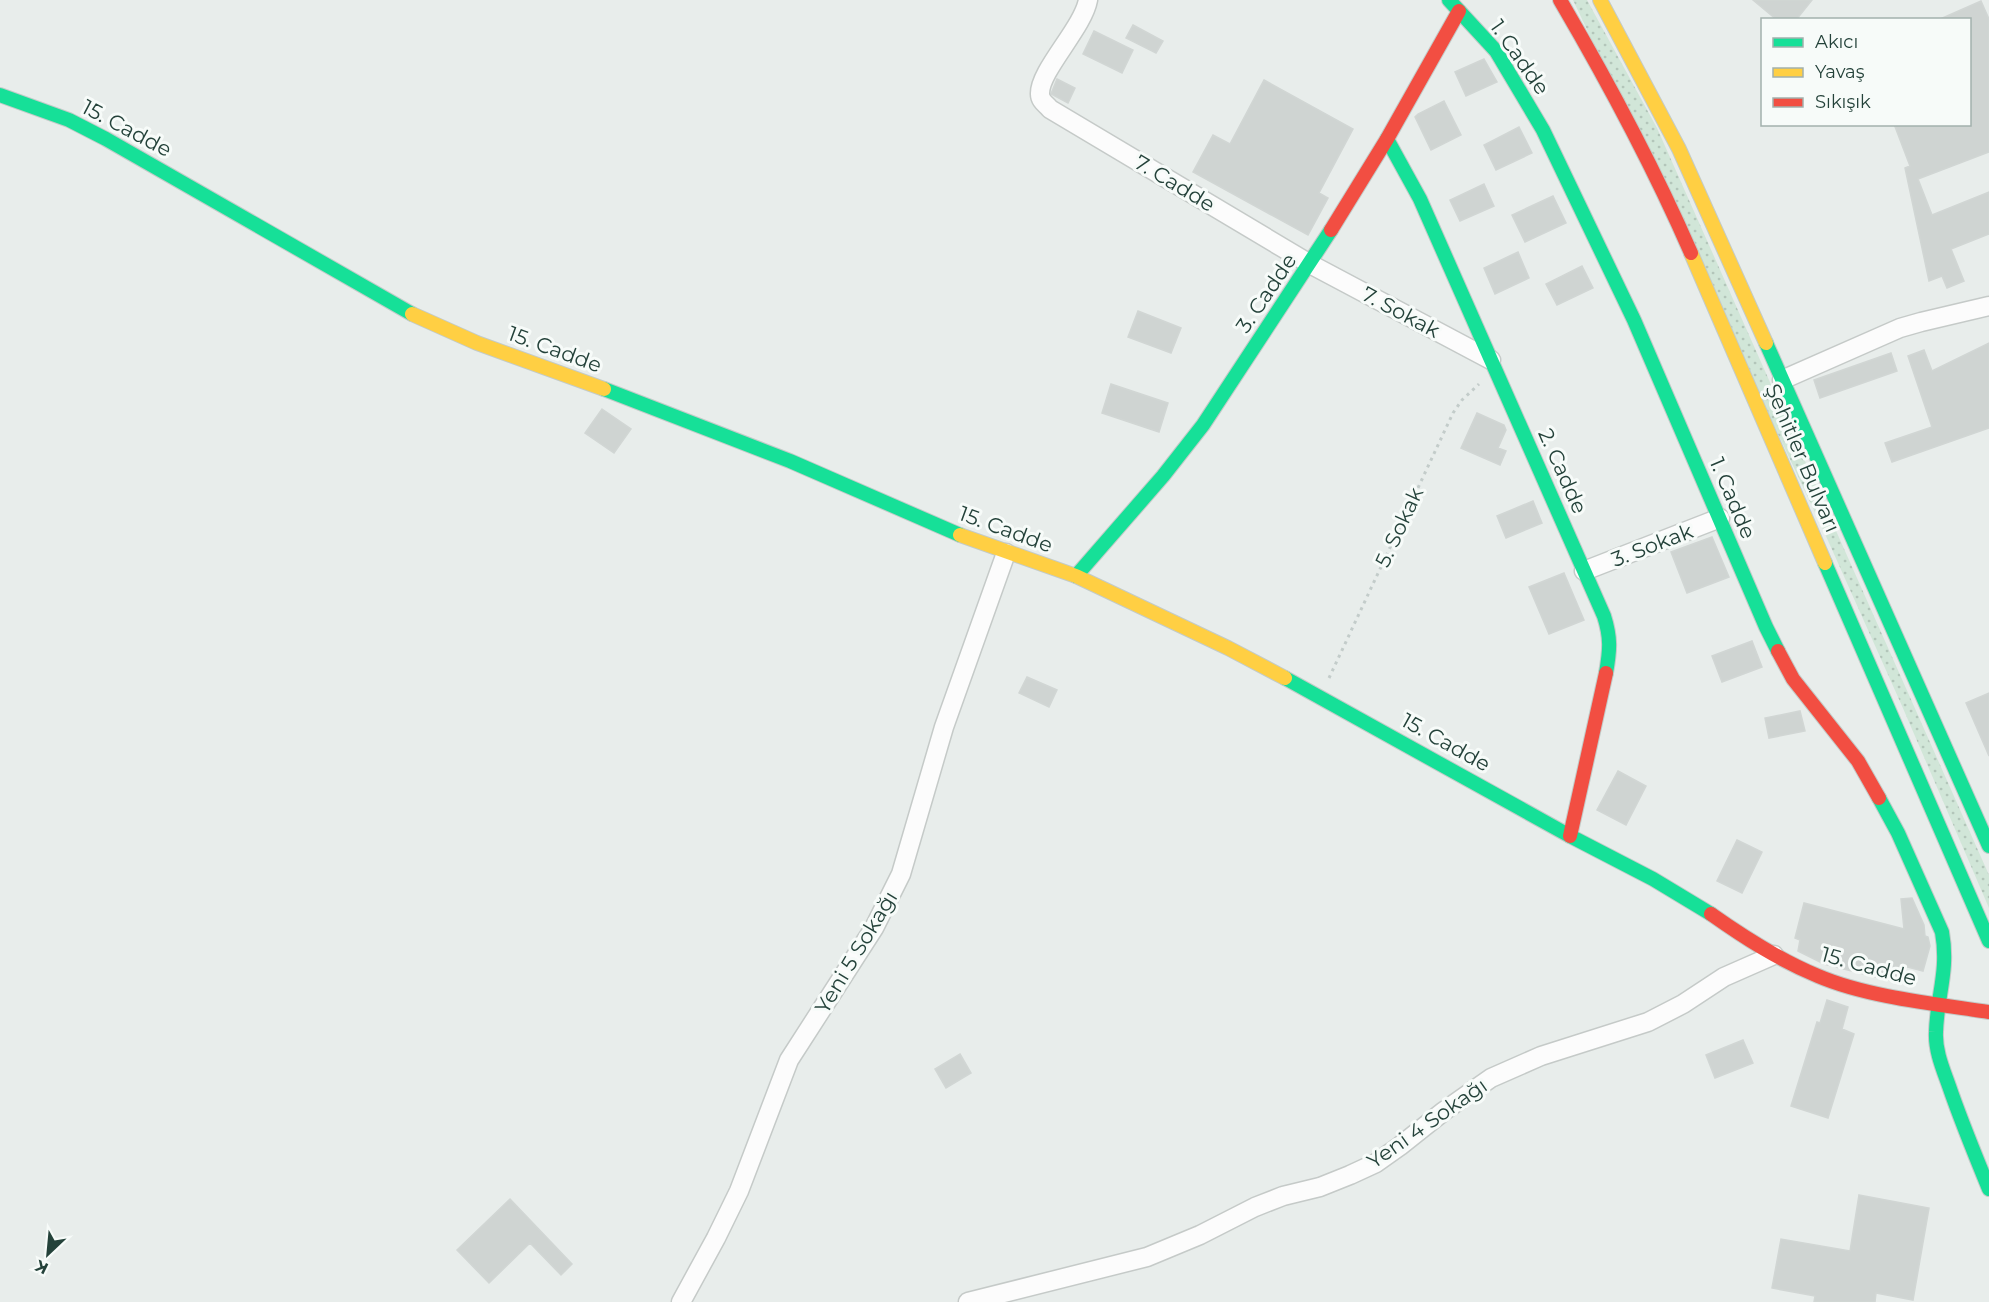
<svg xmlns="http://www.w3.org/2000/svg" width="1989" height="1302" viewBox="0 0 1989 1302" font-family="Montserrat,sans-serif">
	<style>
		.grass { fill: url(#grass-dots) }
		.building { fill: #cfd4d2; stroke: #d1d6d4; stroke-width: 1.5 }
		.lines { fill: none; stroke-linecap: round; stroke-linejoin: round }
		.street-casing { stroke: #c5cac8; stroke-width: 21 }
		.fast-casing { stroke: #c3cbc8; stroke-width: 16 }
		.slow-casing { stroke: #c3cbc8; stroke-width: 16 }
		.jam-casing { stroke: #c3cbc8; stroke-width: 16 }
		.path { stroke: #c3ccca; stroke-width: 3; stroke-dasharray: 3 4.5; stroke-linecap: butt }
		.street { stroke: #fcfcfc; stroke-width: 18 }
		.fast { stroke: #16e098; stroke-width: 14 }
		.slow { stroke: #ffcf43; stroke-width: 14 }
		.jam { stroke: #f24e42; stroke-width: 14 }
		.labels { text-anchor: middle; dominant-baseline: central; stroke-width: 6; stroke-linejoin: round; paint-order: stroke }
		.street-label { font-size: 21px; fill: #24423a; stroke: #f7fbf9 }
	</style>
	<defs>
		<pattern id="grass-dots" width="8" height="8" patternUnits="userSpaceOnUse" patternTransform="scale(1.5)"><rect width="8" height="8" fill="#d1e6d8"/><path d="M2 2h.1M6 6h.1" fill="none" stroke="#b3c6ba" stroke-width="1.8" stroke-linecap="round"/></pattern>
	</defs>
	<rect width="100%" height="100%" fill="#e8edeb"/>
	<path class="grass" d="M 1573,0 L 1587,0 L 1657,128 L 1989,875 L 1989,908 L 1902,706 L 1821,525 Z"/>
	<path class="building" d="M 1753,0 L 1812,0 L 1796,20 L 1777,20 Z
		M 1981,1 L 1989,19 L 1989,152 L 1918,179 L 1932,215 L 1989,192 L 1989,234 L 1951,249 L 1964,281 L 1947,288 L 1942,276 L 1929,281 L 1905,168 L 1910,166 L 1894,124 L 1970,124 L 1970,20 L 1938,20 Z
		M 1133,25 L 1163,41 L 1156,53 L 1126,38 Z
		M 1094,31 L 1133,50 L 1122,73 L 1083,54 Z
		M 1484,59 L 1497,82 L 1466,96 L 1455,72 Z
		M 1057,79 L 1075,88 L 1068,103 L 1051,94 Z
		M 1264,80 L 1353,129 L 1319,193 L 1328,198 L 1308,235 L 1193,172 L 1213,135 L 1230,144 Z
		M 1444,101 L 1461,135 L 1431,150 L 1415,117 L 1418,114 Z
		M 1519,127 L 1532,153 L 1496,170 L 1484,145 Z
		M 1484,184 L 1494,206 L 1460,221 L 1450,200 Z
		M 1553,196 L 1566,223 L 1525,242 L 1512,215 Z
		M 1518,252 L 1529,278 L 1495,294 L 1484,268 Z
		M 1582,266 L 1593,288 L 1557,305 L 1546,284 Z
		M 1138,311 L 1181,328 L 1171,353 L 1128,337 Z
		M 1989,343 L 1989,428 L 1892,462 L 1885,443 L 1932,427 L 1908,356 L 1924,350 L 1932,371 Z
		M 1891,353 L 1897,371 L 1820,398 L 1814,380 Z
		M 1111,384 L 1168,403 L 1159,432 L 1102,413 Z
		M 602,409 L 631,429 L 614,453 L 585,433 Z
		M 1477,413 L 1504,425 L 1506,430 L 1498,448 L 1506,451 L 1500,465 L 1461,448 Z
		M 1533,501 L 1542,523 L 1506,538 L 1497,516 Z
		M 1712,537 L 1729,577 L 1687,593 L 1671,552 Z
		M 1564,573 L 1584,620 L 1549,634 L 1529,587 Z
		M 1752,641 L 1762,667 L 1722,682 L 1712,656 Z
		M 1027,677 L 1057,690 L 1049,707 L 1019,693 Z
		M 1989,693 L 1989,756 L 1966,703 Z
		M 1800,711 L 1805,731 L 1769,738 L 1765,718 Z
		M 1618,771 L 1646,786 L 1626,825 L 1597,810 Z
		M 1737,840 L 1762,852 L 1742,893 L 1717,881 Z
		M 1912,898 L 1924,925 L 1925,936 L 1928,937 L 1930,946 L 1923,971 L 1900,965 L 1896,982 L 1824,964 L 1798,951 L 1800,940 L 1795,938 L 1804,903 L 1904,929 L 1901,899 Z
		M 1827,1000 L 1848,1007 L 1842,1029 L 1854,1034 L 1828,1118 L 1791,1106 L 1817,1022 L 1820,1023 Z
		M 1743,1040 L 1753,1063 L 1715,1078 L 1706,1055 Z
		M 960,1054 L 971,1073 L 946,1088 L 935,1069 Z
		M 1859,1195 L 1929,1208 L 1913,1300 L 1876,1293 L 1875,1302 L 1814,1302 L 1815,1296 L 1772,1288 L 1781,1239 L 1850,1251 Z
		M 510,1199 L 572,1264 L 561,1275 L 530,1243 L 489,1283 L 457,1250 Z"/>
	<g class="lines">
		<defs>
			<path id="street" d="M 1088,0 C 1083,28 1039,71 1040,94 C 1040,101 1046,104 1050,109 L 1310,264 L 1491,360
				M 1782,380 L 1900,328 L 1921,322 L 1989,306
				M 1584,571 L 1720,518
				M 681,1302 L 716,1238 L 739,1191 L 789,1060 L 874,928 L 901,874 L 944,727 L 1006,553
				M 968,1302 L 1147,1257 L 1200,1235 L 1255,1207 L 1283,1196 L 1320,1187 L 1350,1175 L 1376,1163 L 1400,1146 L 1444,1111 L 1491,1078 L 1541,1056 L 1648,1022 L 1683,1004 L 1724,977 L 1774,955"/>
			<path id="fast" d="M 1449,0 L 1496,51 L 1543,130 L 1634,320 L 1766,627 L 1778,651
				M 0,95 L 69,120 L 106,139 L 412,314
				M 1387,139 L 1420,199 L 1604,616 C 1611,638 1610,650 1606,673
				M 1766,343 L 1989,846
				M 604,389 L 790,461 L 960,535
				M 1825,563 L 1989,941
				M 1076,576 L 1163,476 L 1203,425 L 1331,230
				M 1285,678 L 1570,836 L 1653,879 L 1711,914
				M 1879,798 L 1898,833 L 1942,932 C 1949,971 1937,995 1936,1032 C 1935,1051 1943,1069 1949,1086 C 1961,1121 1975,1155 1989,1189"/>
			<path id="slow" d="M 1600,0 L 1679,149 L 1766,343
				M 1691,253 L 1825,563
				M 412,314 L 477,343 L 604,389
				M 960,535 L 1076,576 L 1228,648 L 1285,678"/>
			<path id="jam" d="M 1560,0 C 1608,82 1653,166 1691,253
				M 1331,230 L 1387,139 L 1459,11
				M 1778,651 L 1793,679 L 1858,761 L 1879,798
				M 1570,836 L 1606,673
				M 1711,914 C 1745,938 1779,960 1818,976 C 1867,997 1936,1004 1989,1012"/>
		</defs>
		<use href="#street" class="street-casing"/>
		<use href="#fast" class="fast-casing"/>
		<use href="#slow" class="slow-casing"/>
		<use href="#jam" class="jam-casing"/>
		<path class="path" d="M 1329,678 L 1453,413 L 1462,400 L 1479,384"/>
		<use href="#street" class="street"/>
		<use href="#fast" class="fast"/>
		<use href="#slow" class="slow"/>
		<use href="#jam" class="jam"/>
	</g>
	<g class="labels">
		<g class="street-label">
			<text transform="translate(1520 57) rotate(55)">1. Cadde</text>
			<text transform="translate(127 128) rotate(28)">15. Cadde</text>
			<text transform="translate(1175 183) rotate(31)">7. Cadde</text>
			<text transform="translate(1266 293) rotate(-56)">3. Cadde</text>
			<text transform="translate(1401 312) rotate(28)">7. Sokak</text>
			<text transform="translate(555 349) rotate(20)">15. Cadde</text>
			<text transform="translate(1803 458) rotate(67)">Şehitler Bulvarı</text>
			<text transform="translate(1563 471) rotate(66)">2. Cadde</text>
			<text transform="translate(1733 498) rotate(67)">1. Cadde</text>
			<text transform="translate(1399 527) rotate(-65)">5. Sokak</text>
			<text transform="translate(1006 529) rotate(20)">15. Cadde</text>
			<text transform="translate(1652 545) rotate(-21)">3. Sokak</text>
			<text transform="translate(1446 742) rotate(29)">15. Cadde</text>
			<text transform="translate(856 952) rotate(-59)">Yeni 5 Sokağı</text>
			<text transform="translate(1869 966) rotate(15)">15. Cadde</text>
			<text transform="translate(1427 1123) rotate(-35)">Yeni 4 Sokağı</text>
		</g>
	</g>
	<rect x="1761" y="18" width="210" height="108" fill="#f7fbf9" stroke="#a3b1ad" stroke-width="1.5"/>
	<rect x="1773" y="38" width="30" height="9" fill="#16e098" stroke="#a3b1ad" stroke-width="1.5"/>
	<text x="1815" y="48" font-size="18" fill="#24423a">Akıcı</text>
	<rect x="1773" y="68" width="30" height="9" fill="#ffcf43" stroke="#a3b1ad" stroke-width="1.5"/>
	<text x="1815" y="78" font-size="18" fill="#24423a">Yavaş</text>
	<rect x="1773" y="98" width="30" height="9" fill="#f24e42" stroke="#a3b1ad" stroke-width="1.5"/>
	<text x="1815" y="108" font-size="18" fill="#24423a">Sıkışık</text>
	<g transform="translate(48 1254) rotate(206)" stroke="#f7fbf9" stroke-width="4.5" paint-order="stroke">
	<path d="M0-4.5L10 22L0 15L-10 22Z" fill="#24423a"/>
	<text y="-9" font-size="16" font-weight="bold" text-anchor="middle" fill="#24423a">K</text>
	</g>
</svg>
